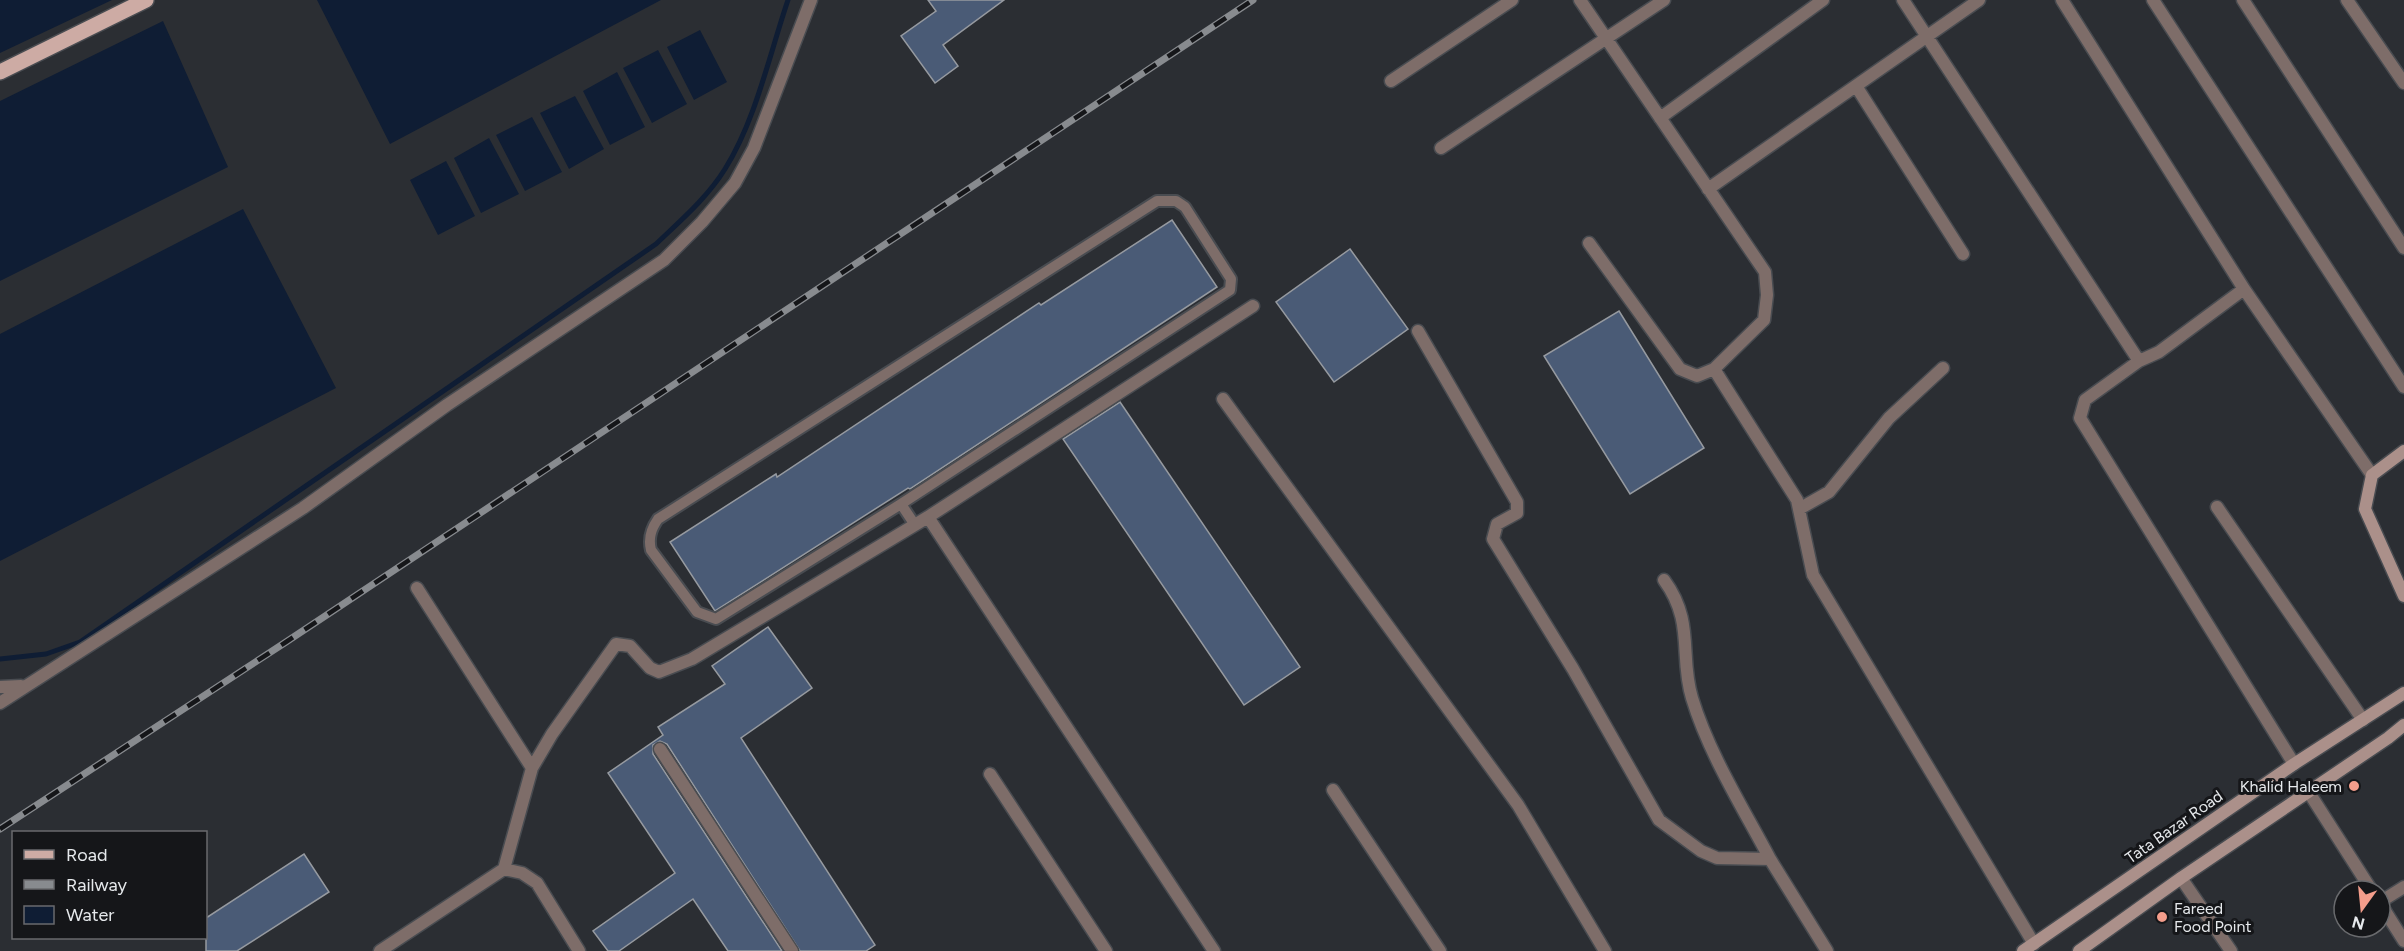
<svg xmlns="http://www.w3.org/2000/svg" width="2404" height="951" viewBox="0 0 2404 951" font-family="Figtree,sans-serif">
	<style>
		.water { fill: #0f1d34 }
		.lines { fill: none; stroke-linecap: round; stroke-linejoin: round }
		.stream { stroke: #0f1d34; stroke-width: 5 }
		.building { fill: #4a5b76; stroke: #969aa0; stroke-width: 1.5 }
		.lane-casing { stroke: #494c51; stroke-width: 14 }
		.street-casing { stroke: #494c51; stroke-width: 15 }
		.secondary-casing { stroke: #494c51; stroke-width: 15 }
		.primary-casing { stroke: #494c51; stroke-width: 18 }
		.lane { stroke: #7e6d69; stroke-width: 10 }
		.street { stroke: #7e6d69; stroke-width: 12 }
		.secondary { stroke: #ab908a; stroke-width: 12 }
		.primary { stroke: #cdaba4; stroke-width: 15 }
		.rail-casing { stroke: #888b8f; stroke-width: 7 }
		.rail { stroke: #151619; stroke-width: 4.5; stroke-dasharray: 14; stroke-linecap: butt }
		.poi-dot { fill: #f49d8b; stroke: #151619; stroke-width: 2 }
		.labels { text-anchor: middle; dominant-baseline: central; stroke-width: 6; stroke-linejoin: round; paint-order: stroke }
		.poi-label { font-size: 16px; fill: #e6e9ec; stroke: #151619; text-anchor: end }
		.street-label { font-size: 16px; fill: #e6e9ec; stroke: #151619 }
	</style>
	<rect width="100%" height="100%" fill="#2b2e33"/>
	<path class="water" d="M 0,0 L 112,0 L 0,53 Z
		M 317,0 L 661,0 L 390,144 Z
		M 163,21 L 228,167 L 0,281 L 0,101 Z
		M 700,30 L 727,82 L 694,100 L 667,47 Z
		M 658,50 L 687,104 L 652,123 L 623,68 Z
		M 617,72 L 645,127 L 610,145 L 583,91 Z
		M 575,96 L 604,149 L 569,169 L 540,113 Z
		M 532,117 L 562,172 L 525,191 L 496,135 Z
		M 489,138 L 519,194 L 481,213 L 454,158 Z
		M 446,161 L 475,216 L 438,235 L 410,180 Z
		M 243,209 L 336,388 L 0,561 L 0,334 Z"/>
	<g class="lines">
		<path class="stream" d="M 0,659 L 46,654 L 80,642 L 656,244 C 680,221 707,198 725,169 C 756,119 769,56 788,0"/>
	</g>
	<path class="building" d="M 928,0 L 1004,0 L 943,45 L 958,66 L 935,83 L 901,36 L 936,11 Z
		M 1172,220 L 1217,287 L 910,489 L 908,488 L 715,611 L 670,542 L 776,474 L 777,477 L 1039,303 L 1041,305 Z
		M 1350,249 L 1408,329 L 1334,382 L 1276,302 Z
		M 1619,311 L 1704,448 L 1630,494 L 1544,356 Z
		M 1120,402 L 1300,667 L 1244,705 L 1063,439 Z
		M 768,627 L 812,688 L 741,738 L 875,945 L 866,951 L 800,951 L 667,744 L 660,741 L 653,745 L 653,754 L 782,951 L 728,951 L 693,899 L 619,951 L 608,951 L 593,931 L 675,873 L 608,773 L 663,735 L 658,727 L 725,684 L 712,666 Z
		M 304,854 L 329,892 L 237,951 L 206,951 L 206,918 Z"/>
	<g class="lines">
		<defs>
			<path id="lane" d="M 901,504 L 716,619 L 697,612 L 651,550 C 648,538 651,529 658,519 L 1157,201 L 1176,201 L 1185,207 L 1231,279 L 1230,290 L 901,504 L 915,525"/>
			<path id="street" d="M 1580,0 L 1765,272 L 1767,295 L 1764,320 L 1714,369
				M 1903,0 L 2139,361
				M 2062,0 L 2244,289 L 2372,475
				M 2153,0 L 2404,387
				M 2243,0 L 2404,248
				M 2347,0 L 2404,83
				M 1391,81 L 1512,0
				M 1856,86 L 1963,254
				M 1660,118 L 1823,0
				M 1441,148 L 1664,0
				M 1708,189 L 1979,0
				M 1589,243 L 1680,369 L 1697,376 L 1714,369 L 1797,500 L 1813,575 L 2034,944
				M 2244,289 L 2159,352 L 2139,361 L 2085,400 L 2080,418 L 2294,764
				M 1418,331 L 1517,502 L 1517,513 L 1497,524 L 1493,539 L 1573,669 L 1659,820 L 1701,851 L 1717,858 L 1770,859 L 1827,951
				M 1223,399 L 1518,805 L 1605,951
				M 2217,507 L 2363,720
				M 1799,509 L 1829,492 L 1889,418 L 1943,368
				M 928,517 L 1214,951
				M 1664,580 C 1695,622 1679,656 1692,698 C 1709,754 1743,808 1770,859
				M 417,588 L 532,768
				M 0,687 L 21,686
				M 0,703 L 303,508 L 447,405 L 664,260 L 702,222 L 735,183 L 754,148 L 811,0
				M 660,749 L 792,951
				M 990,774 L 1106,951
				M 1333,790 L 1440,951
				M 2308,791 L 2372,891
				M 504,869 L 522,873 L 537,883 L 579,951
				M 2181,878 L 2231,951
				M 2380,902 L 2404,887
				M 2380,903 L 2404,941
				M 380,951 L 504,869 L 532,768 L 552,734 L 616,644 L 630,646 L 650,668 L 659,672 L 692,659 L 928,517 L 1253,306"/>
			<path id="secondary" d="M 2404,451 L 2372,475 L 2365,509 L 2404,596
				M 2023,951 L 2294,764 L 2404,693
				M 2079,951 L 2181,878 L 2388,738 L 2404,725"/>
			<path id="primary" d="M 0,72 L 146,0"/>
		</defs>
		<use href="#lane" class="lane-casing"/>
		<use href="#street" class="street-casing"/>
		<use href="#secondary" class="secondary-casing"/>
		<use href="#primary" class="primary-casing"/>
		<use href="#lane" class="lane"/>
		<use href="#street" class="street"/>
		<use href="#secondary" class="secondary"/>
		<use href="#primary" class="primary"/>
		<defs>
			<path id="rail" d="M 0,829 L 286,642 L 1253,0"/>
		</defs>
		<use href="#rail" class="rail-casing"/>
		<use href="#rail" class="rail"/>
	</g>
	<g class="poi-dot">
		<circle cx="2354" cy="786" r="6"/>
		<circle cx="2162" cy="917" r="6"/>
	</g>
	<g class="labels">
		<g class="poi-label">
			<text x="2342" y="786">Khalid Haleem</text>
			<text x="2174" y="908" text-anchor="start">Fareed<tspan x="2174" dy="18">Food Point</tspan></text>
		</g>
		<g class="street-label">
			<text transform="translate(2174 827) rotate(-35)">Tata Bazar Road</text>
		</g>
	</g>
	<rect x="12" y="831" width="195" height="108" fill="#151619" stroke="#696a6d" stroke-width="1.5"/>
	<rect x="24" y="850" width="30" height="9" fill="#cdaba4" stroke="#696a6d" stroke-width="1.5"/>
	<text x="66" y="861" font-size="18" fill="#e6e9ec">Road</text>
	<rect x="24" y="880" width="30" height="9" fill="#888b8f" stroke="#696a6d" stroke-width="1.5"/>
	<text x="66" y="891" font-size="18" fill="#e6e9ec">Railway</text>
	<rect x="24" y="906" width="30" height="18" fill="#0f1d34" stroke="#696a6d" stroke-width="1.5"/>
	<text x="66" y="921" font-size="18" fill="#e6e9ec">Water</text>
	<g transform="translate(2362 909) rotate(195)"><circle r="28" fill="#151619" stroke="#696a6d" stroke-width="1.5"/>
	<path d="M0-4.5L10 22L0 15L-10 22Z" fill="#f49d8b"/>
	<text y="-9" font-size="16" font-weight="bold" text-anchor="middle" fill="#e6e9ec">N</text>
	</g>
</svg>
